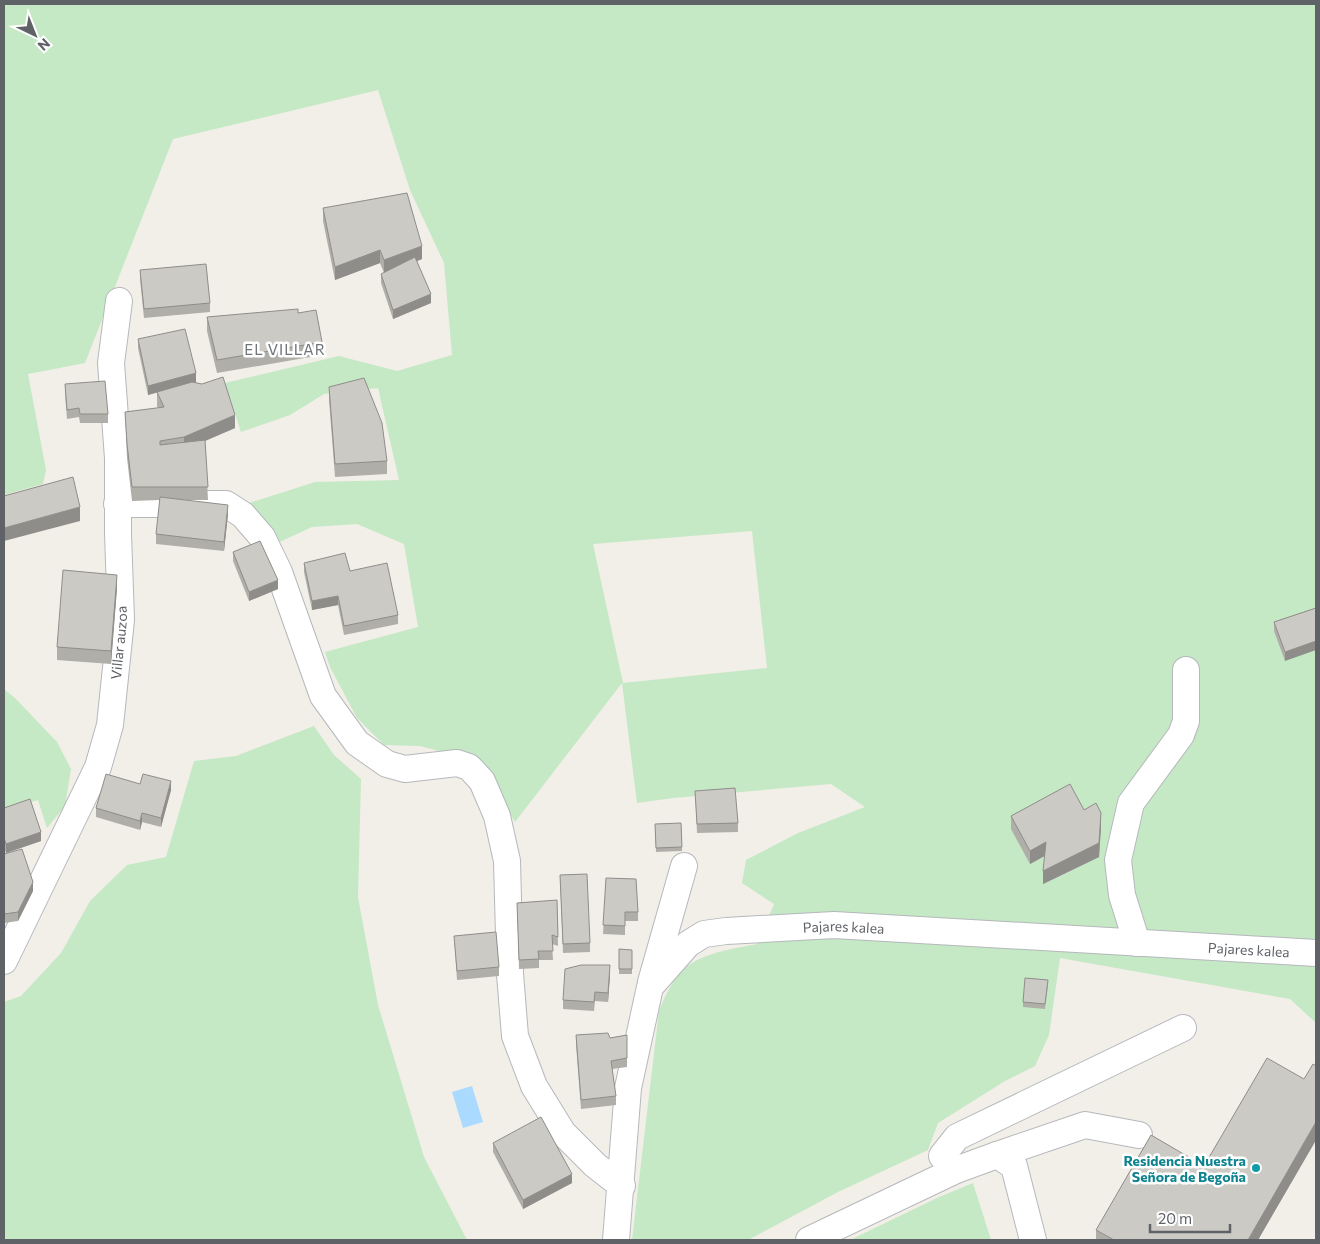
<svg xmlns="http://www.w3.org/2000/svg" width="1320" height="1244" viewBox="0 0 1320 1244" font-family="Commissioner,sans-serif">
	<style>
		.green { fill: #c5e8c5; fill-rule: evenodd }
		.water { fill: #aadaff }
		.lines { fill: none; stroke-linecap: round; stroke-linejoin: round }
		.minor-casing { stroke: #b5b8bc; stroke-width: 28 }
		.minor { stroke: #fff; stroke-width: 26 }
		.wall { fill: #afaea9 }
		.shaded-wall { fill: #8f8d8a }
		.building { fill: #cccac5; stroke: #8f8d8a }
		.culture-dot { fill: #0f9aa8; stroke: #fff; stroke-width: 2 }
		.labels { text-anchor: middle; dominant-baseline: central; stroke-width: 5; stroke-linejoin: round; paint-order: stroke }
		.street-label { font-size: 14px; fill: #5f6368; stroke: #fff }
		.culture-label { font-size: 14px; font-weight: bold; fill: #0d838f; stroke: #fff; text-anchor: end }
		.neighbourhood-label { font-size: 15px; letter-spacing: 1px; fill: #70757a; stroke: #fff }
	</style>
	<rect width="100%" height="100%" fill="#f1efe8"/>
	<path class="green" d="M 4,4 L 1316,4 L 1316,1023 L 1290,999 L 1060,958 L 1049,1035 L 1035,1066 L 1005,1081 L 938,1123 L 928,1150 L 838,1192 L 748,1240 L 632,1240 L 659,1011 C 665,996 673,978 686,967 C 706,952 733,949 757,944 L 774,904 L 742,883 L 746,860 L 798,833 L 865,807 L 831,784 L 673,798 L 637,803 L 622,683 L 515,822 L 478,761 L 420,746 L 384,745 L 357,718 L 330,667 L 325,652 L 418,627 L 404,544 L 357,524 L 312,527 L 275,544 L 246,504 L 315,482 L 399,480 L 378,388 L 324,394 L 290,415 L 241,432 L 225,383 L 339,356 L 397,371 L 452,355 L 444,263 L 410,190 L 378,90 L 173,139 L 85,363 L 28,374 L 46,470 L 43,484 L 4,495 ZM 752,531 L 767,668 L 623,683 L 593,544 Z
		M 4,689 L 15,698 L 57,742 L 71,769 L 65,806 L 47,828 L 38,800 L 4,810 Z
		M 314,726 L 334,755 L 361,779 L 358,897 L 378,1005 L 424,1157 L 467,1240 L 4,1240 L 4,1002 L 21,996 L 61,953 L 90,901 L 127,865 L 166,857 L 194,761 L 236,756 Z
		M 973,1183 L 991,1240 L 850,1240 L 937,1198 Z"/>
	<path class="water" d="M 472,1086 L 483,1122 L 463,1128 L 452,1092 Z"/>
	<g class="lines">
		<defs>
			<g id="minor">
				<path d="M 117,504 L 226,504 L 243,515 L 262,537 L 279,572 L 323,696 L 357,743 L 387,764 L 405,769 L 457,763 L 469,767 L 482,781 L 497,816 L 507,861 L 510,974 L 515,1036 L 534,1086 L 563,1133 L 595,1165 L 622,1186"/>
				<path d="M 1137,943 L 1122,895 L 1118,860 L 1131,803 L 1181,735 L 1186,721 L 1186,670"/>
				<path id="s1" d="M 4,961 L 98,767 L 110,725 L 121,620 L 118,533 L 118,458 L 111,363 L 119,301"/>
				<path d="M 651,982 L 684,866"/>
				<path d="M 997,1155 L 1085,1125 L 1139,1135"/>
				<path d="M 956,1170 L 997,1155 L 1014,1166 L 1033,1240"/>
				<path id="s2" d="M 616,1240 L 628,1088 L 650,987 L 688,944 L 704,934 L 726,931 L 834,925 L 1316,953"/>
				<path d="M 809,1240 L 956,1170 L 942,1156 L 957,1137 L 1183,1028"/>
			</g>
		</defs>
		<use href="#minor" class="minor-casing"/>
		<use href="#minor" class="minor"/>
	</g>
	<path class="wall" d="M 323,208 L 422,259 L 417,261 L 431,303 L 393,319 L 381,283 L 381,274 L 384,273 L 380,263 L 335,280 L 323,221 Z
		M 140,270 L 210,303 L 210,312 L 144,318 L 140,279 Z
		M 298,313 L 322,342 L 322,355 L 217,373 L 207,331 L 207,317 Z
		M 138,339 L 196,382 L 235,428 L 205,441 L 208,500 L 186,500 L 228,514 L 224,551 L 156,544 L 156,534 L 160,500 L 132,501 L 127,458 L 125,412 L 158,408 L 157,406 L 157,392 L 158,392 L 148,395 L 138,348 Z
		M 65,384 L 108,414 L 108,423 L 80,423 L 79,417 L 67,419 L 65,393 Z
		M 329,387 L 387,461 L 387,474 L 335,477 L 329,400 Z
		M 233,552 L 278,589 L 249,601 L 233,561 Z
		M 304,563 L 350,571 L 398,615 L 398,624 L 344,635 L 338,605 L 312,610 L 304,572 Z
		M 117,588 L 111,664 L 57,660 L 57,647 Z
		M 1316,608 L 1285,661 L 1274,631 L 1274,622 Z
		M 140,784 L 171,790 L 161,827 L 142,822 L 140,830 L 96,817 L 96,808 Z
		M 695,791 L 738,823 L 738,832 L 697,833 Z
		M 4,808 L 41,841 L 6,853 L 4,848 Z
		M 1084,810 L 1101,827 L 1099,857 L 1043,884 L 1045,856 L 1030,864 L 1011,829 L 1011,816 Z
		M 681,823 L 682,851 L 656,852 L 655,824 Z
		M 4,854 L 33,891 L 18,921 L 4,923 Z
		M 560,875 L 590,943 L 590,952 L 563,953 Z
		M 606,878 L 638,912 L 638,921 L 625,921 L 625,935 L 603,934 Z
		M 557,900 L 558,946 L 552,944 L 553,960 L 539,960 L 539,968 L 519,969 L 517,903 Z
		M 454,936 L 499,967 L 499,976 L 457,980 Z
		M 619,949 L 632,950 L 632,974 L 619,974 Z
		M 610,974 L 608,1002 L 595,1001 L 594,1011 L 563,1009 L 563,1000 Z
		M 1048,985 L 1045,1009 L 1023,1007 L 1023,1002 Z
		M 576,1035 L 610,1038 L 627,1035 L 627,1067 L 612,1069 L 616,1096 L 616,1105 L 581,1109 L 576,1044 Z
		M 1316,1066 L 1316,1140 L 1258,1240 L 1096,1240 L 1096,1230 L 1204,1166 L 1304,1079 Z
		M 493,1143 L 572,1183 L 523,1209 L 493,1152 Z"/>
	<path class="shaded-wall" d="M 422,246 L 422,259 L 384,274 L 384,260 Z
		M 380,250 L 380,263 L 335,280 L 335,267 Z
		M 431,294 L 431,303 L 393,319 L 393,310 Z
		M 196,373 L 196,382 L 148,395 L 148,386 Z
		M 235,415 L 235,428 L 184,450 L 184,437 Z
		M 228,505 L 228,514 L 224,551 L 224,542 Z
		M 80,507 L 80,521 L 4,541 L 4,528 Z
		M 117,575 L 117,588 L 111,664 L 111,651 Z
		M 278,580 L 278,589 L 249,601 L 249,592 Z
		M 338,596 L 338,605 L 312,610 L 312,601 Z
		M 1316,641 L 1316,650 L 1285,661 L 1285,652 Z
		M 171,781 L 171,790 L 161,827 L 161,818 Z
		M 142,813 L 142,822 L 140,830 L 140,821 Z
		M 1101,813 L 1101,827 L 1099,857 L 1043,884 L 1043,871 Z
		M 41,832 L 41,841 L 6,853 L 6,844 Z
		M 1046,842 L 1046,855 L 1030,864 L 1030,851 Z
		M 33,882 L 33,891 L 18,921 L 18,912 Z
		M 610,965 L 610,974 L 608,1002 L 608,993 Z
		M 1316,1122 L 1316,1140 L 1258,1240 L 1248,1240 Z
		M 572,1174 L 572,1183 L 523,1209 L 523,1200 Z"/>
	<path class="building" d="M 407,193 L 422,246 L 384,260 L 380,250 L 335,267 L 323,208 Z
		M 415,257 L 431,294 L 393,310 L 381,274 Z
		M 206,264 L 210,303 L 144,309 L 140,270 Z
		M 298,309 L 298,313 L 316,310 L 322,342 L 217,360 L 207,317 Z
		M 185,329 L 196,373 L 148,386 L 138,339 Z
		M 223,377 L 235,415 L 184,437 L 160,441 L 160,445 L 205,440 L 208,487 L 132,487 L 127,444 L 125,412 L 164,407 L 157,392 L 192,382 L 202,384 Z
		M 364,378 L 382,423 L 387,461 L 335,464 L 329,387 Z
		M 105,381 L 108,414 L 80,414 L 79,408 L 67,410 L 65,384 Z
		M 73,477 L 80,507 L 4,528 L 4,496 Z
		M 160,497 L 228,505 L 224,542 L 156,534 Z
		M 260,541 L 278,580 L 249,592 L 233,552 Z
		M 345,553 L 350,571 L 387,563 L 398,615 L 344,626 L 338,596 L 312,601 L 304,563 Z
		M 63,570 L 117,575 L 111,651 L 57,647 Z
		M 1316,608 L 1316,641 L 1285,652 L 1274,622 Z
		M 106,774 L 140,784 L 143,774 L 171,781 L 161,818 L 142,813 L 140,821 L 96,808 Z
		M 1070,784 L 1084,810 L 1096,803 L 1101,813 L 1099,843 L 1043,871 L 1046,842 L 1030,851 L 1011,816 Z
		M 735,788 L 738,823 L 697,824 L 695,791 Z
		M 30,799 L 41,832 L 6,844 L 4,838 L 4,808 Z
		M 681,823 L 682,847 L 656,848 L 655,824 Z
		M 22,849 L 33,882 L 18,912 L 4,914 L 4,854 Z
		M 587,874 L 590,943 L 563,944 L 560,875 Z
		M 606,878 L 636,879 L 638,912 L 625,912 L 625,926 L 603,925 Z
		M 557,900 L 558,937 L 552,935 L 553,951 L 538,951 L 539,959 L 519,960 L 517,903 Z
		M 496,932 L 499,967 L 457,971 L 454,936 Z
		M 619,949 L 632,950 L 632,969 L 619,969 Z
		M 581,965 L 610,965 L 608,993 L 595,992 L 594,1002 L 563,1000 L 565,969 Z
		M 1025,978 L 1048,980 L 1045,1004 L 1023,1002 Z
		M 608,1033 L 610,1038 L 627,1035 L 627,1058 L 611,1061 L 616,1096 L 581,1100 L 576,1035 Z
		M 1267,1058 L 1304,1079 L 1313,1064 L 1316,1066 L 1316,1122 L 1248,1240 L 1114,1240 L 1096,1230 L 1151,1135 L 1204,1166 Z
		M 541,1117 L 572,1174 L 523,1200 L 493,1143 Z"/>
	<circle class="culture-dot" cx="1256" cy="1168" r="5"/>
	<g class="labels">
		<g class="street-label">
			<text stroke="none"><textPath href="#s1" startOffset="342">Villar auzoa</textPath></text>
			<text stroke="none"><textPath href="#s2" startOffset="472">Pajares kalea</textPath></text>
			<text stroke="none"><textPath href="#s2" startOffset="878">Pajares kalea</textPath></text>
		</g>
		<g class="culture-label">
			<text x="1246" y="1160">Residencia Nuestra<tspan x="1246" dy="16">Señora de Begoña</tspan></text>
		</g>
		<g class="neighbourhood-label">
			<text x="285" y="349">EL VILLAR</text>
		</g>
	</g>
	<rect width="1320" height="1244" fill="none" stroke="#5f6368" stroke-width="10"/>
	<g transform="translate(35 35) rotate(137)" stroke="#ffffff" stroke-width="4" paint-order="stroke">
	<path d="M0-4L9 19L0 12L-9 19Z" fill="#5f6368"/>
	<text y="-8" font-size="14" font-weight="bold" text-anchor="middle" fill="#5f6368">N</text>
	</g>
	<path d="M1150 1224v8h80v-8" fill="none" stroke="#5f6368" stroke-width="2.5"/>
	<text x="1158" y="1224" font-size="15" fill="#5f6368" stroke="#ffffff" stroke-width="4" paint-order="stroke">20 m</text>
</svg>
